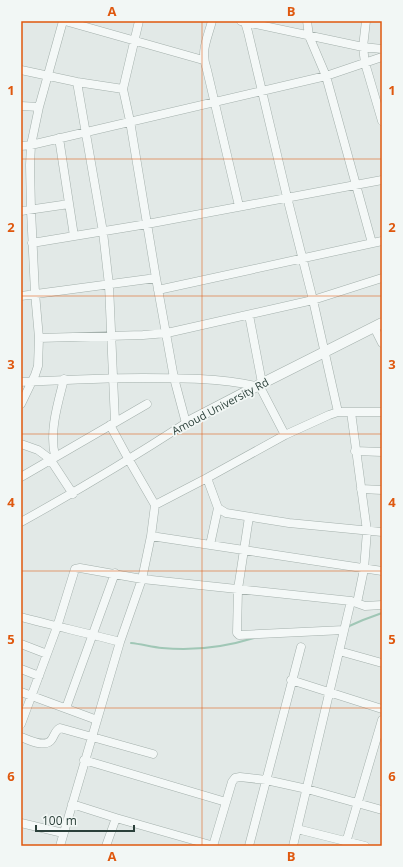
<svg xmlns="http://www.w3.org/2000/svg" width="403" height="867" viewBox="0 0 403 867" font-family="'Open Sans',sans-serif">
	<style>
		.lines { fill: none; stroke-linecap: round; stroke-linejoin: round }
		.stream { stroke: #a0c7b6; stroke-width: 2 }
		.minor-casing { stroke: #a4b0ac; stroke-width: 9 }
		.tertiary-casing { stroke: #a4b0ac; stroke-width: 11 }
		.minor { stroke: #f4f8f7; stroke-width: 8 }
		.tertiary { stroke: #f4f8f7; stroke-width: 10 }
		.grid { fill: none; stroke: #df580e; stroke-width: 1; stroke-opacity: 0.55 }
		.labels { text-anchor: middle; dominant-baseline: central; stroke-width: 3.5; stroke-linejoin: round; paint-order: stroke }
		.street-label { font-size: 11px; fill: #2b403a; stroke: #f2f7f5 }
		.neatline { fill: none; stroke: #df580e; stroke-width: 1.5 }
		.grid-label { font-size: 13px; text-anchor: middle; font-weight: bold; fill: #df580e }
	</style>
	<rect width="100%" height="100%" fill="#e2e9e7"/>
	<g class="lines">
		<path class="stream" d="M 347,627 L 363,620 L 382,613
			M 131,643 C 141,644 152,647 162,648 C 192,651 225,647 254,638"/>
		<defs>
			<path id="minor" d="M 65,21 L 203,60
				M 212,21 C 207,40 200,51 207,70 L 239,206
				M 241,21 L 363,47 L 382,49
				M 307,21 L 309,36 L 326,76 L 372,243
				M 366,21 L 363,47 L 365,63 L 382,121
				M 245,22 L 248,32 L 287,197 L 313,300 L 338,412
				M 21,70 L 77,82 L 123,89
				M 77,82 L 103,232 L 109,285 L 115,422
				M 21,106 L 39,107
				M 59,138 L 74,236
				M 21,146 L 31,145 L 326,76 L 382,57
				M 21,211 L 69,204
				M 32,243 L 147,224 L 382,180
				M 158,290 L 382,241
				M 21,296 L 156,278
				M 249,315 L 262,383
				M 374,327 L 382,343
				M 39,338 L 143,335 L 167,333 L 313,300 L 382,278
				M 21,382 C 62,380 102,378 143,378 C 181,378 219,378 256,386
				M 259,385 L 285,435
				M 21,404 L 35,375 L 38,366 L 39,338 L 35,293 L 31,210 L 30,165 L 31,145 L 39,107 L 63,21
				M 351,412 L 367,531 L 364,569 L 357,603
				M 21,444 L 38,450 L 50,459 L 73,494
				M 355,451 L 382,452
				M 55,456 C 49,431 58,403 64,379
				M 21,477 L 147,404
				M 207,478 L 218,508 L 210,545
				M 361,489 L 382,490
				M 155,505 L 207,478 L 285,435 L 329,415 L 338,412 L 382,412
				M 218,508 L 226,513 L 289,523 L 382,532
				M 249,517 L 238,589 L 237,633 L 239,635 L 344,630
				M 21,522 C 77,491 132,458 186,423 L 174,378 L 156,278 L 130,121 L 123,89 L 139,21
				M 151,536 L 382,571
				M 21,617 C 54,626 87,633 120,642
				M 21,644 L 47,654
				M 339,651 L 382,663
				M 21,669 L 39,676
				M 291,680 L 382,709
				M 21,692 L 97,720
				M 66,708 L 115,573
				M 21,724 L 57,627 L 75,569 L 80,568 L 142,579 L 351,601 L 365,606 L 382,605
				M 21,737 C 29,740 46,749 52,739 C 55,734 55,731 60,728 L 153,754
				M 84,760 L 226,802
				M 72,804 L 116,818 L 214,846
				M 21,823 L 63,833
				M 297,829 L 365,846
				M 60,846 L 120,642 L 142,579 L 151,536 L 155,505 L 129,460 L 110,425
				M 106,846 L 116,818
				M 213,846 L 232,782 L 235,778 L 240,777 L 266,780 L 307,789 L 382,810
				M 249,846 L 301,647
				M 293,846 L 351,601
				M 345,846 L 382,720"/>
			<path id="tertiary" d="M 186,423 L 259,385 L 382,323"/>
		</defs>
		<use href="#minor" class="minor-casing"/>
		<use href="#tertiary" class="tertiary-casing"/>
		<use href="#minor" class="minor"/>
		<use href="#tertiary" class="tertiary"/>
	</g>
	<path class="grid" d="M 202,21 L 202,846M 21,159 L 382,159M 21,296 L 382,296M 21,434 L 382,434M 21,571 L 382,571M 21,708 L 382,708"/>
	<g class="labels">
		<g class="street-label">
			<text transform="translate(220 406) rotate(-28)">Amoud University Rd</text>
		</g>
	</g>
	<rect width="403" height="867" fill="none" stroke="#f2f7f5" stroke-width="44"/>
	<path d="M36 825v6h98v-6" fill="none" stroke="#2b403a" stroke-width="2"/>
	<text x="42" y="825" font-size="12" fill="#2b403a" stroke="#f2f7f5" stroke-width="3" paint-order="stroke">100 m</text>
	<rect x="22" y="22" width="359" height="823" class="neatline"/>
	<g class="grid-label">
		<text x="112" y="16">A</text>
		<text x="291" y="16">B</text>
		<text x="11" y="95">1</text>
		<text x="392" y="95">1</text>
		<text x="11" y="232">2</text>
		<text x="392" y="232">2</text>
		<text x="11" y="369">3</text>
		<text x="392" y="369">3</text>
		<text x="11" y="507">4</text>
		<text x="392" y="507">4</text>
		<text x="11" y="644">5</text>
		<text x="392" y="644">5</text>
		<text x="11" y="781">6</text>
		<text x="392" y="781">6</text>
		<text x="112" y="861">A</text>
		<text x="291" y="861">B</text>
	</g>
</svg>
